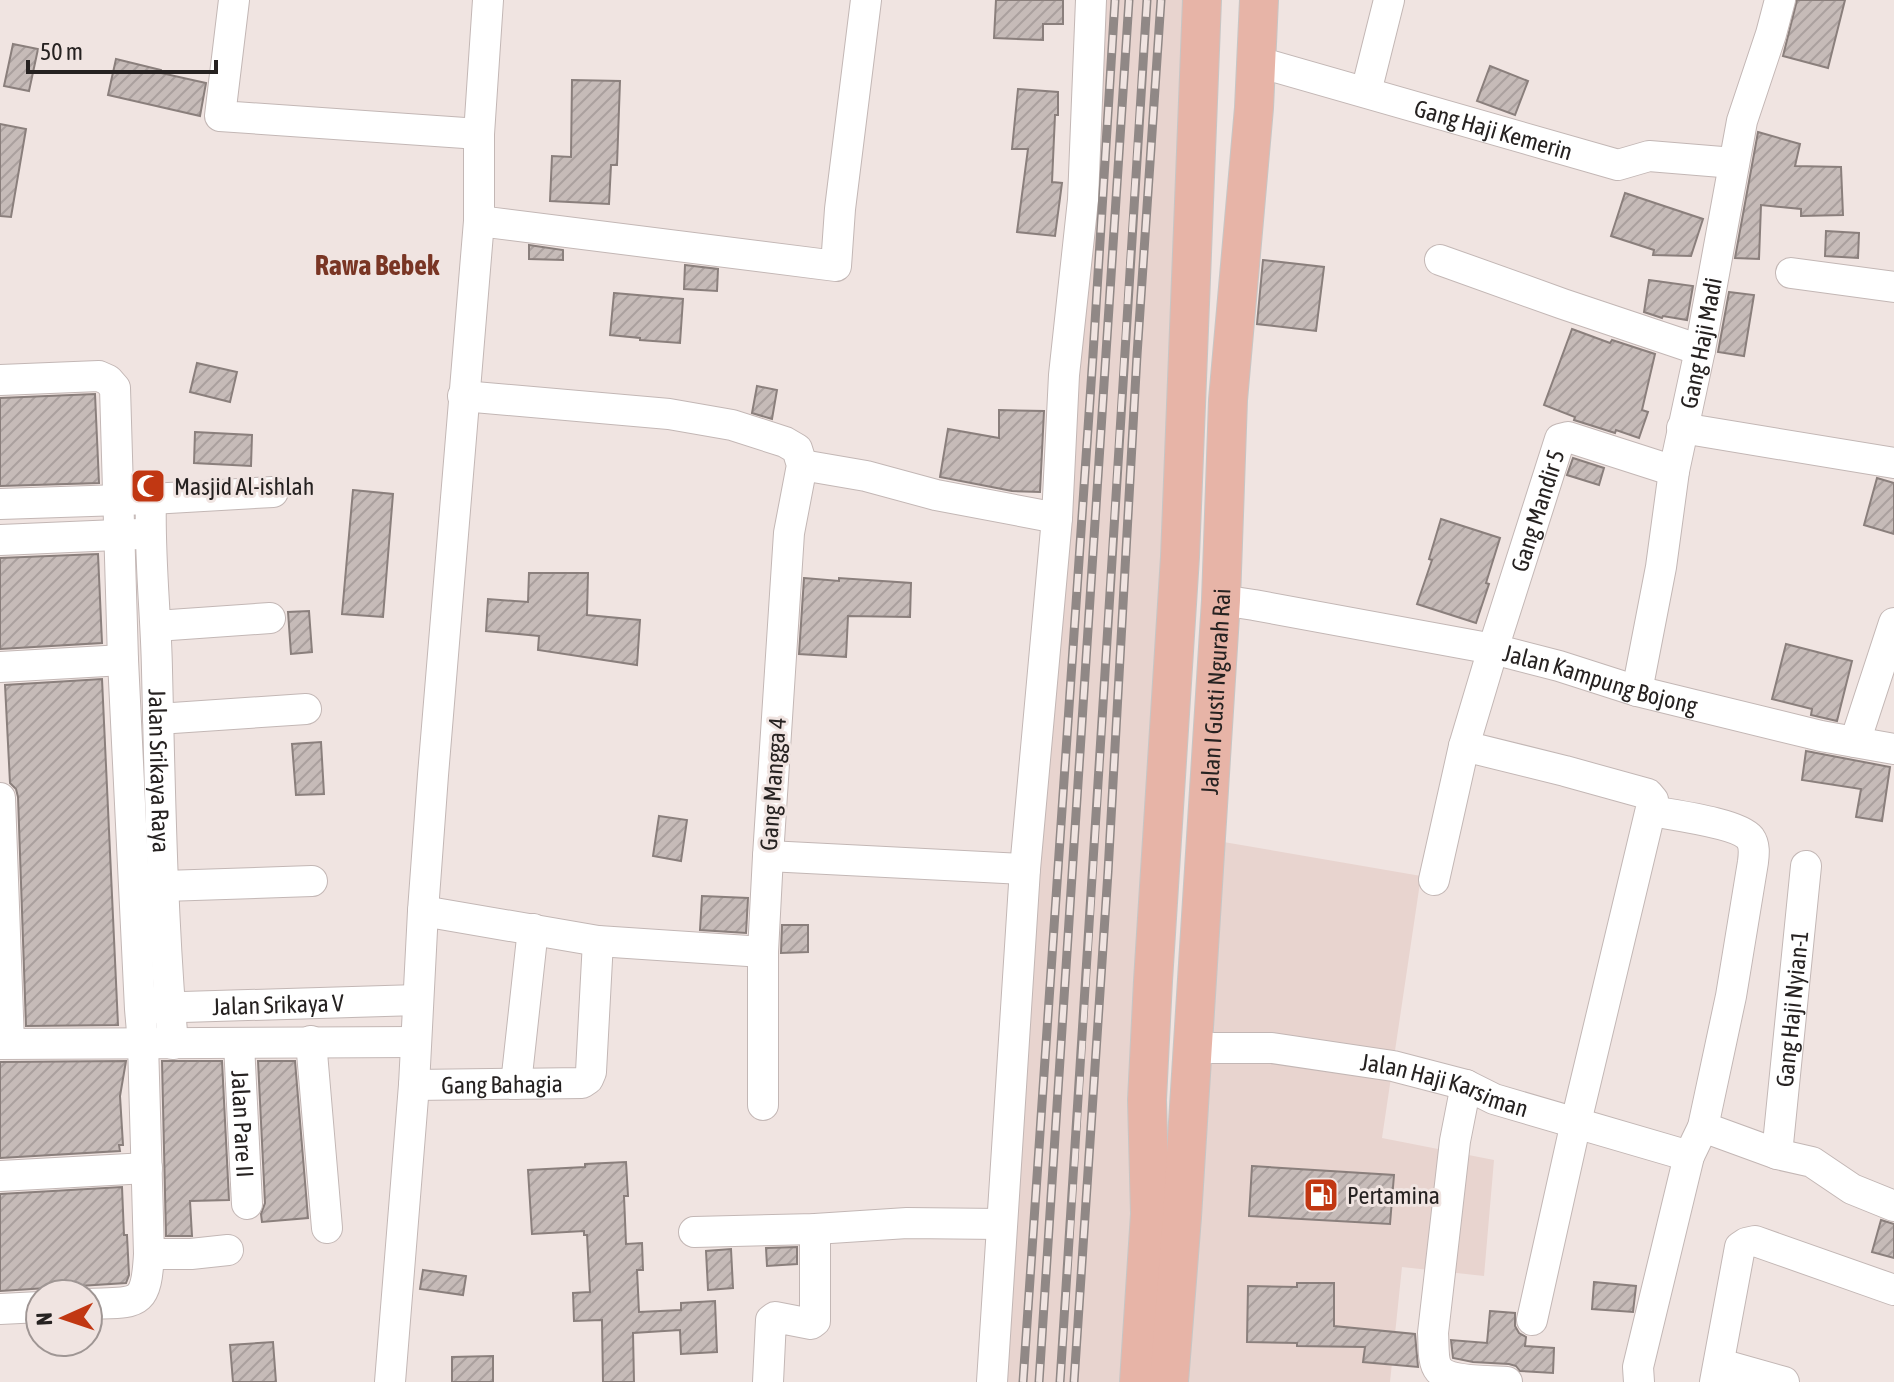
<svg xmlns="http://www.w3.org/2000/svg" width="1894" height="1382" font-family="'Asap Condensed',sans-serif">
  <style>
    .built { fill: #e8d4cf }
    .building { fill: url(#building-hatch); stroke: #8a7f7c; stroke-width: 2 }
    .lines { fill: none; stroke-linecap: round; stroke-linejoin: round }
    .minor-casing { stroke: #c3b7b5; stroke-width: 32 }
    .major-casing { stroke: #c7c6c5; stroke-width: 40 }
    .minor { stroke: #fff; stroke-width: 30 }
    .major { stroke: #e7b4a7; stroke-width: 38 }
    .rail-casing { stroke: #908886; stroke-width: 9 }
    .rail { stroke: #f0e4e1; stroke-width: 6; stroke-dasharray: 18; stroke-linecap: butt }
    .labels { text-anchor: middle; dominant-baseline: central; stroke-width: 6; stroke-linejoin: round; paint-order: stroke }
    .street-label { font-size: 24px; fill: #262221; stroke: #f0e4e1 }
    .poi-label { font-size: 24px; fill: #262221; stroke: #f0e4e1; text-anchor: start }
    .quarter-label { font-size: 28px; font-weight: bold; fill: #793524; stroke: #f0e4e1 }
  </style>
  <defs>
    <pattern id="building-hatch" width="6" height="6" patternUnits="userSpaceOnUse" patternTransform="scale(2)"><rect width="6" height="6" fill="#c6bbb8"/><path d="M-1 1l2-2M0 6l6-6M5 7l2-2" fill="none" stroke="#aaa09e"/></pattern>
  </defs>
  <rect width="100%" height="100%" fill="#f0e4e1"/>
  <g class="built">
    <path d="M1088,0H1202L1139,1382H1003L1026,1087L1079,284Z"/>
    <path d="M1206,839L1421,876L1382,1138L1494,1160L1484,1276L1402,1267L1390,1382H1169Z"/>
  </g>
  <g class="building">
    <path d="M996,0H1063V24H1043V40L994,38Z"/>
    <path d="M1797,0H1845L1828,68L1783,56Z"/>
    <path d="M13,44L38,49L29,91L4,86Z"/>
    <path d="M116,59L161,70V73L206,83L200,116L108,95Z"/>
    <path d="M1490,66L1528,81L1515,115L1477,101Z"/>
    <path d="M572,80L620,81L617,165H611L609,204L550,201L552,156L571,157Z"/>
    <path d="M1018,89L1058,92V115H1055L1052,182L1062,183L1055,236L1017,232L1028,149H1012Z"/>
    <path d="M0,124L26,129L11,217L0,216Z"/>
    <path d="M1758,132L1800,144L1795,166L1841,167L1843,215L1801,216V209L1761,205L1759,259L1735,258Z"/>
    <path d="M1625,193L1703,219L1691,256L1653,255L1654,250L1611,236Z"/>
    <path d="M1826,231L1859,233L1858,258L1825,256Z"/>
    <path d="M529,245L563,250V260L529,259Z"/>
    <path d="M1263,260L1324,267L1316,331L1257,324Z"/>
    <path d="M685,265L718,269L717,291L684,289Z"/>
    <path d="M1649,280L1693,286L1687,320L1663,316L1662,318L1644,312Z"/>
    <path d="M1729,292L1754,295L1744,356L1718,352Z"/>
    <path d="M614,293L683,299L680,343L640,340V338L610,335Z"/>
    <path d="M1572,329L1610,343L1612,340L1655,354L1642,410L1648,412L1639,438L1616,430L1615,433L1574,420L1575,417L1544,405Z"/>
    <path d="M197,363L237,372L230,402L190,392Z"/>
    <path d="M757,386L777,390L772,419L752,413Z"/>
    <path d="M95,394L99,483L0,486V398Z"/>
    <path d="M999,410L1044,411L1040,492L1012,491L940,477L948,429L999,438Z"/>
    <path d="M195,432L252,435L251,466L194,463Z"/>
    <path d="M1573,458L1604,468L1599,485L1567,475Z"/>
    <path d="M1877,478L1894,483V534L1864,525Z"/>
    <path d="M353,490L393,494L383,617L342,614Z"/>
    <path d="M1441,519L1500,538L1486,583L1489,584L1476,623L1417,604L1432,560L1429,559Z"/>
    <path d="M98,554L102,643L0,649V558Z"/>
    <path d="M529,573H588L587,615L640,620L637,665L538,650L539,636L486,631L488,599L528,602Z"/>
    <path d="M804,578L839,581V578L911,583L910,617L848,616L846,657L799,654Z"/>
    <path d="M309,611L312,652L291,654L288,612Z"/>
    <path d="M1786,644L1852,661L1837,721L1811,715L1812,709L1772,699Z"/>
    <path d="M102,679L118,1025L26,1026L18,797L16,789L10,783L5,685Z"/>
    <path d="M321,742L324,794L296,795L292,744Z"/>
    <path d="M1806,751L1890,767L1882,821L1856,817L1861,789L1802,780Z"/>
    <path d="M659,816L687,820L681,861L653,856Z"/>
    <path d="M702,896L748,898L746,933L700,930Z"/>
    <path d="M782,925H808V952L781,953Z"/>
    <path d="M126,1061L120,1096L123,1145H119L120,1151L0,1158V1062Z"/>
    <path d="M162,1061H222L229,1200L190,1201L192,1236H166Z"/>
    <path d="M258,1061H295L308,1218L262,1222L261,1214L265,1203Z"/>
    <path d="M626,1162L628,1196H624L626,1244L642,1243L643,1270H637L639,1312L681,1310V1303L715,1301L717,1352L681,1354L680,1330L633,1333L634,1382H603L602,1320L574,1321L573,1293L590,1292L587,1235H584V1231L532,1234L528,1170L585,1167V1164Z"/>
    <path d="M1252,1166L1394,1175L1390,1224L1249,1216Z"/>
    <path d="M122,1187L124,1235H127L129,1275L126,1283L0,1291V1194Z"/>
    <path d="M1881,1220L1894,1224V1258L1872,1252Z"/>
    <path d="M797,1247V1264L767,1266L766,1248Z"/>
    <path d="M731,1249L733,1288L708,1290L706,1251Z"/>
    <path d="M423,1270L466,1276L463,1295L420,1289Z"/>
    <path d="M1594,1282L1636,1286L1633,1312L1592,1309Z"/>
    <path d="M1297,1283H1334V1326L1415,1334L1418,1367L1363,1362L1365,1347L1297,1346V1343L1247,1342L1248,1286L1297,1287Z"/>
    <path d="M1490,1311L1515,1313V1326L1519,1333L1526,1337L1525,1346L1554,1348L1553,1373L1520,1371L1516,1366L1509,1364L1473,1362L1453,1358L1451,1340L1487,1343Z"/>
    <path d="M273,1342L276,1382H233L230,1345Z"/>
    <path d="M493,1356V1382H452V1357Z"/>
  </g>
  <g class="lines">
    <defs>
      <g id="minor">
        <path d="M234,0L220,116L479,134"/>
        <path id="s1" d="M1255,61L1618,165L1649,156L1734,163"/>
        <path d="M1366,92L1389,0"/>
        <path d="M479,221L836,266L840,209L866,0"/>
        <path d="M1440,260L1563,304L1700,350"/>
        <path d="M1791,273L1894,287"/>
        <path d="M0,380L99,376L108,380L115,388L123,660L140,1009L143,1043L149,1254C146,1308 138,1302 88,1304"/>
        <path d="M463,396L669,414L732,425L785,442L797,449L802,465L789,533L768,856L763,952V1105"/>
        <path d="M1682,428L1894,463"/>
        <path d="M802,465L866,476L936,495L1057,518"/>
        <path id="s2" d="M151,499C149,556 156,613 157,670C160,795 162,919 173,1044"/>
        <path d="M0,504L151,499L273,492"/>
        <path d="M0,540L140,534"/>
        <path id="s3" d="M1221,600L1254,605L1493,649L1559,666L1637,691L1821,736L1894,749"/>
        <path d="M156,626L270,618"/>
        <path d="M0,667L123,660"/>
        <path id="s4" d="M1637,691L1661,567L1674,471L1700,350L1742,121L1771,34L1780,0"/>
        <path d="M158,719L306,709"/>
        <path d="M1855,742L1894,623"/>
        <path d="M1464,746L1565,771L1648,794L1653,800L1576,1122L1532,1320"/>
        <path d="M0,798L9,1043"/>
        <path d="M768,856L1025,869"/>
        <path id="s5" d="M1434,880L1464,746L1493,649L1560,439L1568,437L1674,471"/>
        <path d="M164,886L312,881"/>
        <path d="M423,911L598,941L763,952"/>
        <path id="s6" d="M150,1008L418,1000"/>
        <path d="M311,1041L327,1228"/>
        <path d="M0,1044L415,1042"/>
        <path id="s7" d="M239,1044L247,1204"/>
        <path id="s8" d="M1193,1048H1272L1393,1066L1466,1085L1494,1099L1689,1156"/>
        <path d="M516,1084L533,929"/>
        <path id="s9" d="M414,1085L582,1083L588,1079L591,1072L598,941"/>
        <path d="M1466,1085L1455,1141L1433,1333C1434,1343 1432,1362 1439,1370C1450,1382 1490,1381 1507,1382"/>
        <path d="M1703,1127L1777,1154L1812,1162L1852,1189L1894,1206"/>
        <path id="s10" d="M1777,1154L1806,866"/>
        <path d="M0,1176L147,1168"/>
        <path d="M694,1232L815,1229L907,1223L1001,1224"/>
        <path d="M149,1254H191L228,1250"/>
        <path d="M0,1309L40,1307"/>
        <path d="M1720,1364L1784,1382"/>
        <path d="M390,1382L414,1085L423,911L433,775L479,221V134L488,0"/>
        <path d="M768,1382L771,1320L775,1317L811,1324L815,1321V1229"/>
        <path d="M992,1382L1025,869L1057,518L1064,375L1083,200L1091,0"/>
        <path d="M1639,1382L1638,1367L1689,1156L1703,1127L1731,996L1753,862C1754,854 1755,845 1750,838C1738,823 1672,815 1652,811"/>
        <path d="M1715,1382L1740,1247L1746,1243L1755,1241L1894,1290"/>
      </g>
      <g id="major">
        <path d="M1139,1382L1150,1214L1147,1100L1153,981L1180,557L1202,0"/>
        <path id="s11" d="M1169,1382L1182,1217L1221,600L1228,400L1254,108L1259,0"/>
      </g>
    </defs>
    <use href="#minor" class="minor-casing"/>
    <use href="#major" class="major-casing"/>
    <use href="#minor" class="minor"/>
    <use href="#major" class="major"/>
    <defs>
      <g id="rail">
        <path d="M1023,1382L1093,355L1115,0"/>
        <path d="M1039,1382L1129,0"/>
        <path d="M1060,1382C1092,921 1116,461 1147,0"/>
        <path d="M1074,1382L1108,872L1137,355L1161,0"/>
      </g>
    </defs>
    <use href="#rail" class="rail-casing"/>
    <use href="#rail" class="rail"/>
  </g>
  <defs>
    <symbol id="mosque-square" viewBox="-11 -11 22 22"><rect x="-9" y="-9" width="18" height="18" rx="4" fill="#c13712" stroke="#f0e4e1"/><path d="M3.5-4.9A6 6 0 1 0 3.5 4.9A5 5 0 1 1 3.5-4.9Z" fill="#fff"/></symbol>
    <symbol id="fuel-square" viewBox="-11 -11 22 22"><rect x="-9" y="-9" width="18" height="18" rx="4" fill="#c13712" stroke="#f0e4e1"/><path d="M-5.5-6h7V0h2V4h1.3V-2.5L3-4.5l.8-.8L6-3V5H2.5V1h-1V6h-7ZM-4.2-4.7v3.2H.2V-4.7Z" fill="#fff"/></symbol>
  </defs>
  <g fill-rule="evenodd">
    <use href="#mosque-square" x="128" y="466" width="40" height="40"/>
    <use href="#fuel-square" x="1301" y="1175" width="40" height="40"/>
  </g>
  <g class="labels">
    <g class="street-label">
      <text stroke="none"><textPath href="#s1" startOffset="248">Gang Haji Kemerin</textPath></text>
      <text stroke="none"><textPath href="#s4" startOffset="354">Gang Haji Madi</textPath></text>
      <text stroke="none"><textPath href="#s5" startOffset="384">Gang Mandir 5</textPath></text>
      <text stroke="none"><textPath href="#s3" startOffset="388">Jalan Kampung Bojong</textPath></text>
      <text stroke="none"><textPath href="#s11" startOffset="692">Jalan I Gusti Ngurah Rai</textPath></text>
      <text stroke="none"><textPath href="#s2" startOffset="272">Jalan Srikaya Raya</textPath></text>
      <text transform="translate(773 784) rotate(-86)">Gang Mangga 4</text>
      <text stroke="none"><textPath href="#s6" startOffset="128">Jalan Srikaya V</textPath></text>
      <text stroke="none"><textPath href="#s10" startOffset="146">Gang Haji Nyian-1</textPath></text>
      <text stroke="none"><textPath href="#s9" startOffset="88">Gang Bahagia</textPath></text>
      <text stroke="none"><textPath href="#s8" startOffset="256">Jalan Haji Karsiman</textPath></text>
      <text stroke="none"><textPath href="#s7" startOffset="80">Jalan Pare II</textPath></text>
    </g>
    <g class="poi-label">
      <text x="174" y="486">Masjid Al-ishlah</text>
      <text x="1347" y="1195">Pertamina</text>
    </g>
    <g class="quarter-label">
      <text x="377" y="265">Rawa Bebek</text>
    </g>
  </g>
  <g transform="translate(64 1318) rotate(267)"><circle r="38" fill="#f0e4e1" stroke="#9f9694" stroke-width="2"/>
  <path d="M0-6L14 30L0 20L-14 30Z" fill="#c13712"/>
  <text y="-12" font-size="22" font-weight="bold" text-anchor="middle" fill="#262221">N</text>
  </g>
  <path d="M28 60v12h188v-12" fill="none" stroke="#262221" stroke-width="4"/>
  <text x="40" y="60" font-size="24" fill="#262221" stroke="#f0e4e1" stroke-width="6" paint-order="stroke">50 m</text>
</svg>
